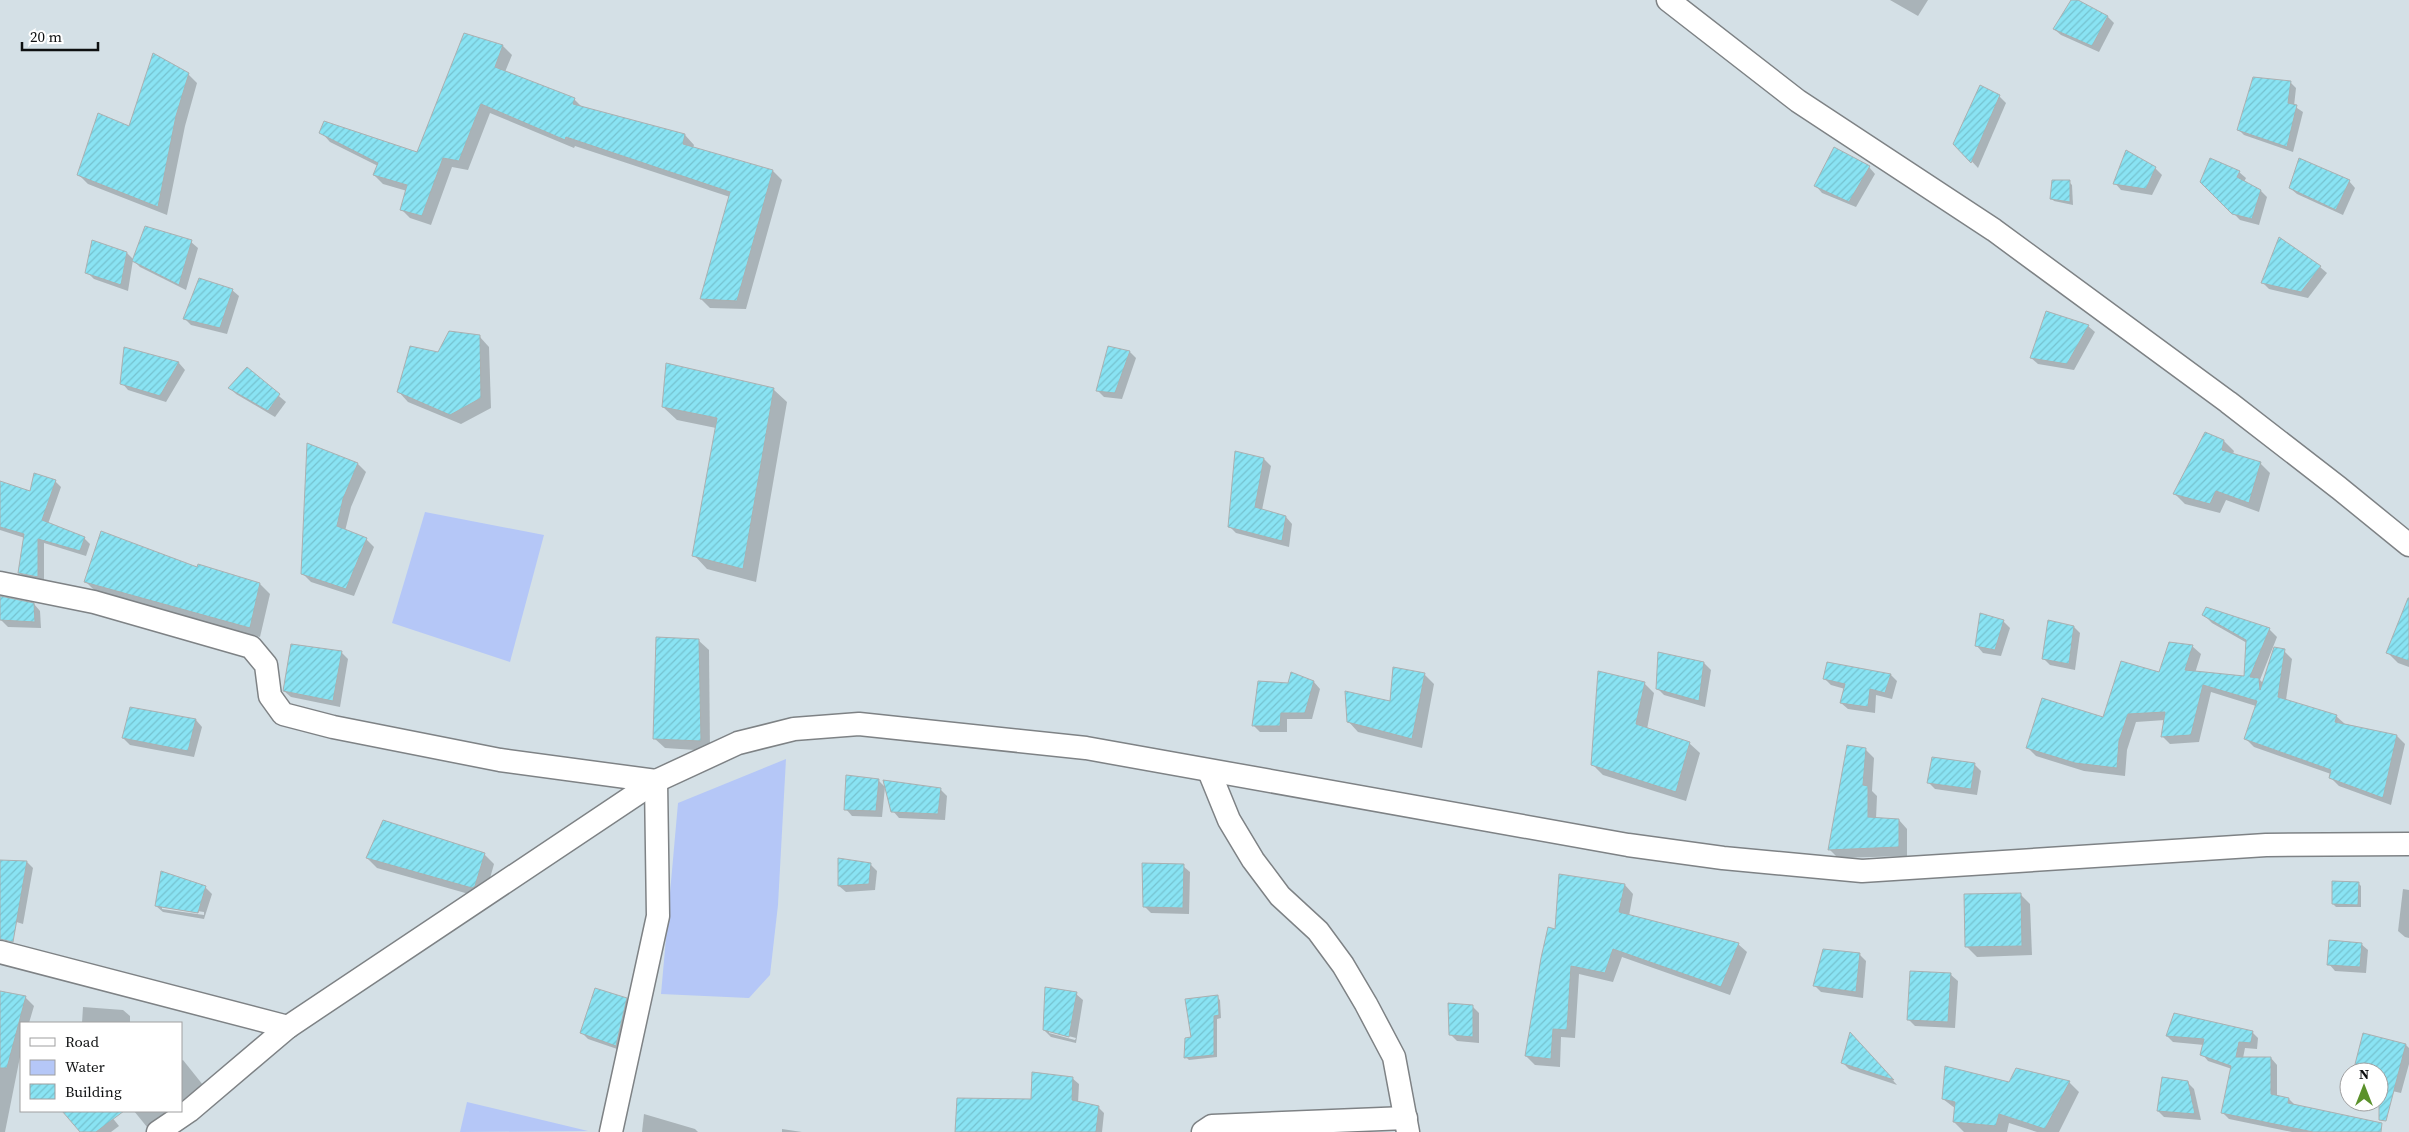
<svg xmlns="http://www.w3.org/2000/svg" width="2409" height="1132" font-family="'Source Serif 4',serif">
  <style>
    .built { fill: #d4e0e6; fill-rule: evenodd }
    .water { fill: #b5c7f7 }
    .shadow { fill: #0003; fill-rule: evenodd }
    .building { fill: url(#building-hatch); stroke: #abb0b1 }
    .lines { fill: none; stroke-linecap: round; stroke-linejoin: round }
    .street-casing { stroke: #7e8285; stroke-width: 25 }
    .street { stroke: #fff; stroke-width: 22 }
  </style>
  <defs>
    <pattern id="building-hatch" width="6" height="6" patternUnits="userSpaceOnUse" patternTransform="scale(1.25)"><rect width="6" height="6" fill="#89e3f3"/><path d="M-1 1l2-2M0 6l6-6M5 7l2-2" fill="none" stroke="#75c2cf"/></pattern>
  </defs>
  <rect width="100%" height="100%" fill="#e5eaec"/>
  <path class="built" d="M0,0H2409V1132H0ZM21,1023H181V1111H21ZM2349,1072H2379V1102H2349Z"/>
  <g class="water">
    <path d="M425,512L544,535L510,662L392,623Z"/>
    <path d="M786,759L778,905L770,975L749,998L661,994L678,803Z"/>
    <path d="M467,1102L588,1131L460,1132Z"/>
  </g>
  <g class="shadow">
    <path d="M1890,0H1928L1918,16Z"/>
    <path d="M2072,0L2108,17L2114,23L2099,52L2061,35L2054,29Z"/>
    <path d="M464,35L503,46L512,55L505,72L574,99L583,108L685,135L694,145L693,148L773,171L782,180L746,309L710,308L701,299L730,197L575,146L574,148L490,113L468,170L452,167L431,225L410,218L401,209L407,191L383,184L374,175L378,166L330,142L321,132L417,153Z"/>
    <path d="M188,74L197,83L185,126L167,215L88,184L79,175Z"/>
    <path d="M2290,82L2296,88L2294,106L2303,112L2293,152L2244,135L2238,129Z"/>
    <path d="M1999,96L2006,103L1978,168L1955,143Z"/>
    <path d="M1869,167L1875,174L1856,207L1822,193L1816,186Z"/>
    <path d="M2155,168L2162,175L2152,195L2121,190L2115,183Z"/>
    <path d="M2239,172L2246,178L2244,182L2261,191L2267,197L2259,225L2240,220L2202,181Z"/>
    <path d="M2349,181L2355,188L2343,215L2297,194L2290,188Z"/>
    <path d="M2069,182L2072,185L2073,205L2054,201L2051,198Z"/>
    <path d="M191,242L198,248L186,290L140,267L133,260L128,291L94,279L87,272L127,253L134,260Z"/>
    <path d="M2320,267L2327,273L2308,298L2269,289L2263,283Z"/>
    <path d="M232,290L239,296L227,334L191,325L185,319Z"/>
    <path d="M2088,326L2095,332L2074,370L2038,364L2031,358Z"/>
    <path d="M479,336L489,347L491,408L461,424L408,402L398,391L439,353Z"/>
    <path d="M125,348L179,363L185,370L166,402L128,390L122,383Z"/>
    <path d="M1109,348L1130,352L1136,358L1122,399L1104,397L1098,391Z"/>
    <path d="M247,369L286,402L275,417L236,394L230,388Z"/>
    <path d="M773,389L787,402L756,582L707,569L694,555L716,428L677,420L663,407Z"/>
    <path d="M2224,441L2234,451L2233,454L2260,463L2270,473L2259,512L2226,500L2220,513L2185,504L2175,494Z"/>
    <path d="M308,444L358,464L366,472L351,507L345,531L366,539L374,547L354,596L311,582L303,574Z"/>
    <path d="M1236,452L1264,459L1271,466L1262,510L1286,517L1292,524L1289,547L1236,533L1229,526Z"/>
    <path d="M55,481L61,487L48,524L84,538L90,544L86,556L44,543V582L25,579L20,573L25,538L0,530V482L31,493Z"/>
    <path d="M198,569L260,584L270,594L260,637L95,591L85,581Z"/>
    <path d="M0,598L34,604L40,611L41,628L8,627L1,620Z"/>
    <path d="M2409,609V667L2398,663L2388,653Z"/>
    <path d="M2204,615L2269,629L2277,637L2260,680L2264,684L2284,651L2292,659L2286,700L2336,716L2345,724L2397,736L2405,744L2391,805L2339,786L2330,777L2331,774L2254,747L2246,739L2256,706L2211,692L2199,742L2170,744L2162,736L2165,720L2136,722L2127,750L2125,776L2084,771L2036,756L2028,748L2104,718L2192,646L2201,654L2195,673L2245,678L2247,643L2212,623Z"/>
    <path d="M2003,621L2010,628L2001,656L1983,653L1977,646Z"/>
    <path d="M2074,627L2080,633L2075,670L2050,665L2043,658Z"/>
    <path d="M698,640L709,650L710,751L665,748L654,738Z"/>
    <path d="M341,652L348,659L340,707L291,697L284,691Z"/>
    <path d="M1659,653L1704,663L1711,670L1705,707L1664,695L1657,688Z"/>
    <path d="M1424,674L1434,684L1422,748L1358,732L1348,721L1391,703Z"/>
    <path d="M1891,675L1897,681L1892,699L1876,695L1875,713L1848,709L1841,703L1845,689L1831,685L1825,679Z"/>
    <path d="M1314,682L1320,689L1312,719H1287V732H1260L1254,726L1289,685Z"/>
    <path d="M1644,683L1654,693L1647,729L1689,743L1700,753L1686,801L1603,775L1593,765Z"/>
    <path d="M196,720L202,727L194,757L130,745L123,738Z"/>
    <path d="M1865,749L1874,758L1872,791L1877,796L1876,819L1899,820L1907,829V856L1838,858L1830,850Z"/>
    <path d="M1975,765L1981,771L1977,795L1935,789L1929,783Z"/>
    <path d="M878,780L885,787L882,817L852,816L846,809Z"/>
    <path d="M940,789L947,796L945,820L899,818L893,811Z"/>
    <path d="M484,854L494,864L485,896L483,898L377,868L367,858Z"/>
    <path d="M0,861L27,862L33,868L23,924L0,917Z"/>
    <path d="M870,864L877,871L875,890L846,892L839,886Z"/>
    <path d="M1183,866L1190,872L1189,914L1151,913L1144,906Z"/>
    <path d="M2358,883L2361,886V907H2336L2333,904Z"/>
    <path d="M1625,885L1633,894L1629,916L1738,944L1747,952L1730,995L1622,957L1613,982L1579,974L1575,1038L1561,1037L1560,1067L1535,1065L1526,1056L1556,930Z"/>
    <path d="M205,887L212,894L204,919L163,912L156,906ZM162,906L204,912V915L162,909Z"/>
    <path d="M2403,889L2409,890V938L2405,937L2398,931Z"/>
    <path d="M2020,894L2030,904L2032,955L1977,957L1967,947Z"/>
    <path d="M2361,944L2368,950L2366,973L2335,971L2329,964Z"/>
    <path d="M1859,954L1866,961L1863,998L1821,992L1815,986Z"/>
    <path d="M1911,972L1951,975L1958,981L1955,1028L1915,1026L1908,1019Z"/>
    <path d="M0,992L25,997L34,1006L29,1023H21V1052L5,1132H0Z"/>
    <path d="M1076,994L1083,1000L1076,1043L1051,1037L1044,1030ZM1049,1031L1076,1038L1075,1040L1049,1033Z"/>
    <path d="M1217,997L1220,1000L1221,1018L1217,1019V1057L1189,1060L1186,1057L1193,1038Z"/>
    <path d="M626,999L633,1006L623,1051L588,1039L581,1032Z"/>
    <path d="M1472,1006L1479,1013V1043L1457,1041L1451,1035Z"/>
    <path d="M83,1007L123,1010L130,1016V1023H82Z"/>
    <path d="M2252,1032L2258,1038L2257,1049L2245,1048L2243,1058H2271L2277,1065V1097L2289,1099L2295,1105L2356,1132H2292L2229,1119L2223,1113L2232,1069L2208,1061L2202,1054L2204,1045L2173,1042L2167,1036Z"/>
    <path d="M1857,1040L1897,1085L1849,1069L1842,1062Z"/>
    <path d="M2406,1045L2409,1048V1064L2401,1093L2379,1088V1072H2354Z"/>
    <path d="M183,1060L207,1090L181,1109V1061Z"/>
    <path d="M1072,1078L1079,1084L1078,1103L1098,1107L1104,1113L1102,1132H956L1032,1100Z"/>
    <path d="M2069,1082L2079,1092L2059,1132H2037L2009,1123L2007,1132H1964L1954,1122L1956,1109L1943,1099L2010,1084Z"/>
    <path d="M2187,1082L2194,1089L2201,1120L2164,1117L2158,1111Z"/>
    <path d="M79,1111H107L119,1126L111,1132H81L69,1117Z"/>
    <path d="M134,1111H177L147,1127Z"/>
    <path d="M644,1114L695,1129L698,1132H642Z"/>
    <path d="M782,1129L802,1132H782Z"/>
  </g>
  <g class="building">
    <path d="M2071,0H2078L2108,16L2092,46L2053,29Z"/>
    <path d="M464,33L503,45L495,67L575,98L573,104L685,134L683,144L773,170L737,301L700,299L730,192L566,137L565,140L481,104L459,161L443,158L422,216L400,210L407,185L373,175L378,163L319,133L324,121L417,152Z"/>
    <path d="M153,53L189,73L176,116L158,207L77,175L98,113L129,126Z"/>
    <path d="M2253,77L2291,81L2288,103L2297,105L2287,147L2237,130Z"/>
    <path d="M1980,85L2000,95L1971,163L1953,144Z"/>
    <path d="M1834,147L1870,166L1849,202L1814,186Z"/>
    <path d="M2126,150L2156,167L2146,189L2113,184Z"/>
    <path d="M2210,158L2240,171L2237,177L2261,190L2252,219L2232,214L2200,182Z"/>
    <path d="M2299,158L2350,180L2336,210L2289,188Z"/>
    <path d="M2052,180H2070V202L2050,199Z"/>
    <path d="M145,226L192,240L179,285L132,261Z"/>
    <path d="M2279,237L2321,266L2301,292L2261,283Z"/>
    <path d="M92,240L127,252L121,285L85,273Z"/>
    <path d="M199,278L233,289L220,328L183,319Z"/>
    <path d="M2046,311L2089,325L2067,364L2030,358Z"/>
    <path d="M449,331L480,335L481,398L450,415L397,392L410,346L438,352Z"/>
    <path d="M1108,346L1130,351L1115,393L1096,391Z"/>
    <path d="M124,347L179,362L160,396L120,384Z"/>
    <path d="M666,363L774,388L743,569L692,556L717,418L662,407Z"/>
    <path d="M247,367L280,394L268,411L228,388Z"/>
    <path d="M2205,432L2224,440L2222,450L2261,462L2249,503L2216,491L2210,504L2173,494Z"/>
    <path d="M307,443L358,463L343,499L337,526L367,538L346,589L301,574Z"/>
    <path d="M1235,451L1264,458L1255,507L1286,516L1282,541L1228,527Z"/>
    <path d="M34,473L56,480L42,520L85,537L80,551L38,539V577L18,573L24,534L0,527V481L30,491Z"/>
    <path d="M101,531L197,567L198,564L260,583L250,628L84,582Z"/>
    <path d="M0,596L34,603L35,622L0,620Z"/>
    <path d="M2408,598H2409V661L2386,653Z"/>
    <path d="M2206,607L2270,628L2250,677L2259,678L2260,690L2274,647L2285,649L2278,697L2337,715L2335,722L2397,735L2383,798L2329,778L2331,770L2244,739L2257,701L2203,685L2191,735L2161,737L2165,712L2128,714L2119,741L2117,768L2075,763L2026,748L2042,698L2103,717L2121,661L2159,672L2169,642L2193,645L2185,670L2244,676L2246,640L2202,615Z"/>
    <path d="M1980,613L2004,620L1995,650L1975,646Z"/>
    <path d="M2048,620L2074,626L2069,664L2042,659Z"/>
    <path d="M656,637L699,639L701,741L653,739Z"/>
    <path d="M291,644L342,651L333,701L283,691Z"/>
    <path d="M1658,652L1704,662L1699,701L1656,689Z"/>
    <path d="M1827,662L1891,674L1885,693L1870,689L1868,707L1840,703L1845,684L1823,679Z"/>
    <path d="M1393,667L1425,673L1412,739L1347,722L1345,691L1390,701Z"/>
    <path d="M1598,671L1645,682L1636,724L1690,742L1676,792L1591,765Z"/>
    <path d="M1291,672L1314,681L1305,713H1281L1280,726H1252L1258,681L1288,683Z"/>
    <path d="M130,707L196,719L188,751L122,738Z"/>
    <path d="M1847,745L1866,748L1863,785L1868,786V817L1899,819V847L1828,850Z"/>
    <path d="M1932,757L1975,763L1971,789L1927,783Z"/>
    <path d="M846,775L879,779L876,811L844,810Z"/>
    <path d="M883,780L941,788L938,814L891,812Z"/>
    <path d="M383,820L485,853L475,886L472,888L366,858Z"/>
    <path d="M838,858L871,863L869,884L838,886Z"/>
    <path d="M0,860L27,861L13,942L0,939Z"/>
    <path d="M1142,863L1184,864L1183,908L1143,907Z"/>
    <path d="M161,871L206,886L198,913L155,906Z"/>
    <path d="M1559,874L1625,884L1619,912L1739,943L1721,987L1613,949L1605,973L1571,966L1567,1030L1553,1029L1551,1059L1525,1056L1541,958L1548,927L1555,929Z"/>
    <path d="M2332,881L2359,882L2358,905L2332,904Z"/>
    <path d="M2021,893L2022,946L1965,947L1964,894Z"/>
    <path d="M2329,940L2362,943L2360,967L2327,965Z"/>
    <path d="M1823,949L1860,953L1856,992L1813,986Z"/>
    <path d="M1910,971L1951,973L1948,1022L1907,1020Z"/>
    <path d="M1045,987L1077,992L1069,1037L1043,1030Z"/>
    <path d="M595,988L627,998L616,1046L580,1033Z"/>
    <path d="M0,991L26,996L7,1068H0Z"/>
    <path d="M1218,995L1219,1015L1214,1016V1055L1184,1058L1185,1038L1191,1037L1185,999Z"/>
    <path d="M1448,1003L1473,1005V1037L1449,1035Z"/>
    <path d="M2174,1013L2253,1031L2251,1043L2239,1042L2236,1057H2271V1094L2289,1098L2288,1103L2382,1123L2381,1132H2313L2221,1113L2231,1066L2200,1055L2204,1039L2166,1036Z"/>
    <path d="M1850,1032L1894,1080L1841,1063Z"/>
    <path d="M2363,1033L2406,1044L2386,1121L2379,1120V1072H2353Z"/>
    <path d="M1945,1066L2009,1082L2016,1068L2070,1081L2045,1129L1999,1114L1996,1126L1953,1122L1955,1102L1942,1099Z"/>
    <path d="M1032,1072L1073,1077L1072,1100L1099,1106L1096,1132H955L957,1098L1031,1099Z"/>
    <path d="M2162,1077L2188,1081L2195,1114L2157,1111Z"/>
    <path d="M62,1111H124L96,1132H80Z"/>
  </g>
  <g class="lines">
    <defs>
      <g id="street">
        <path d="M1668,0L1798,101L1994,230L2228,402L2339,488L2409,545"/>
        <path d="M0,583L94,602L251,647L266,665L270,696L283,714L333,727L500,760L656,781L658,916L611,1132"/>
        <path d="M1209,771L1229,820L1253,860L1280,896L1318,931L1343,965L1366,1004L1394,1057L1408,1132"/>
        <path d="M0,952L288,1027"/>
        <path d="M158,1132L189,1111L288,1027L656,781L738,743L794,729L859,724L1086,748L1628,845L1723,858L1862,871L2266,845L2409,844"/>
        <path d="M1203,1132L1212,1126L1406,1118"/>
      </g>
    </defs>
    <use href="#street" class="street-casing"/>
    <use href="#street" class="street"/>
  </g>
  <rect x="20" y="1022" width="162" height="90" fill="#ffffff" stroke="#9f9fa0"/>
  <rect x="30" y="1038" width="25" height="8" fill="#ffffff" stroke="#9f9fa0"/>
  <text x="65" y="1047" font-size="15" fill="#0e1011">Road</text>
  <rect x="30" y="1060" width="25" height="15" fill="#b5c7f7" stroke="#9f9fa0"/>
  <text x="65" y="1072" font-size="15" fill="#0e1011">Water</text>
  <rect x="30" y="1084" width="25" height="15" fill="url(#building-hatch)" stroke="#9f9fa0"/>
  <text x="65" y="1097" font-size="15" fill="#0e1011">Building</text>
  <g transform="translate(2364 1087)"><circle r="24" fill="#ffffff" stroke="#9f9fa0"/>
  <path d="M0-4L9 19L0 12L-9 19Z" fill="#5b912b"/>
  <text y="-8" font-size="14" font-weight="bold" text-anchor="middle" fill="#0e1011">N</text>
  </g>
  <path d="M22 42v8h76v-8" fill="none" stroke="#0e1011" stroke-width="2.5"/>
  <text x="30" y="42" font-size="15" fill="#0e1011" stroke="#ffffff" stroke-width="4" paint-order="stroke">20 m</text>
</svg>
